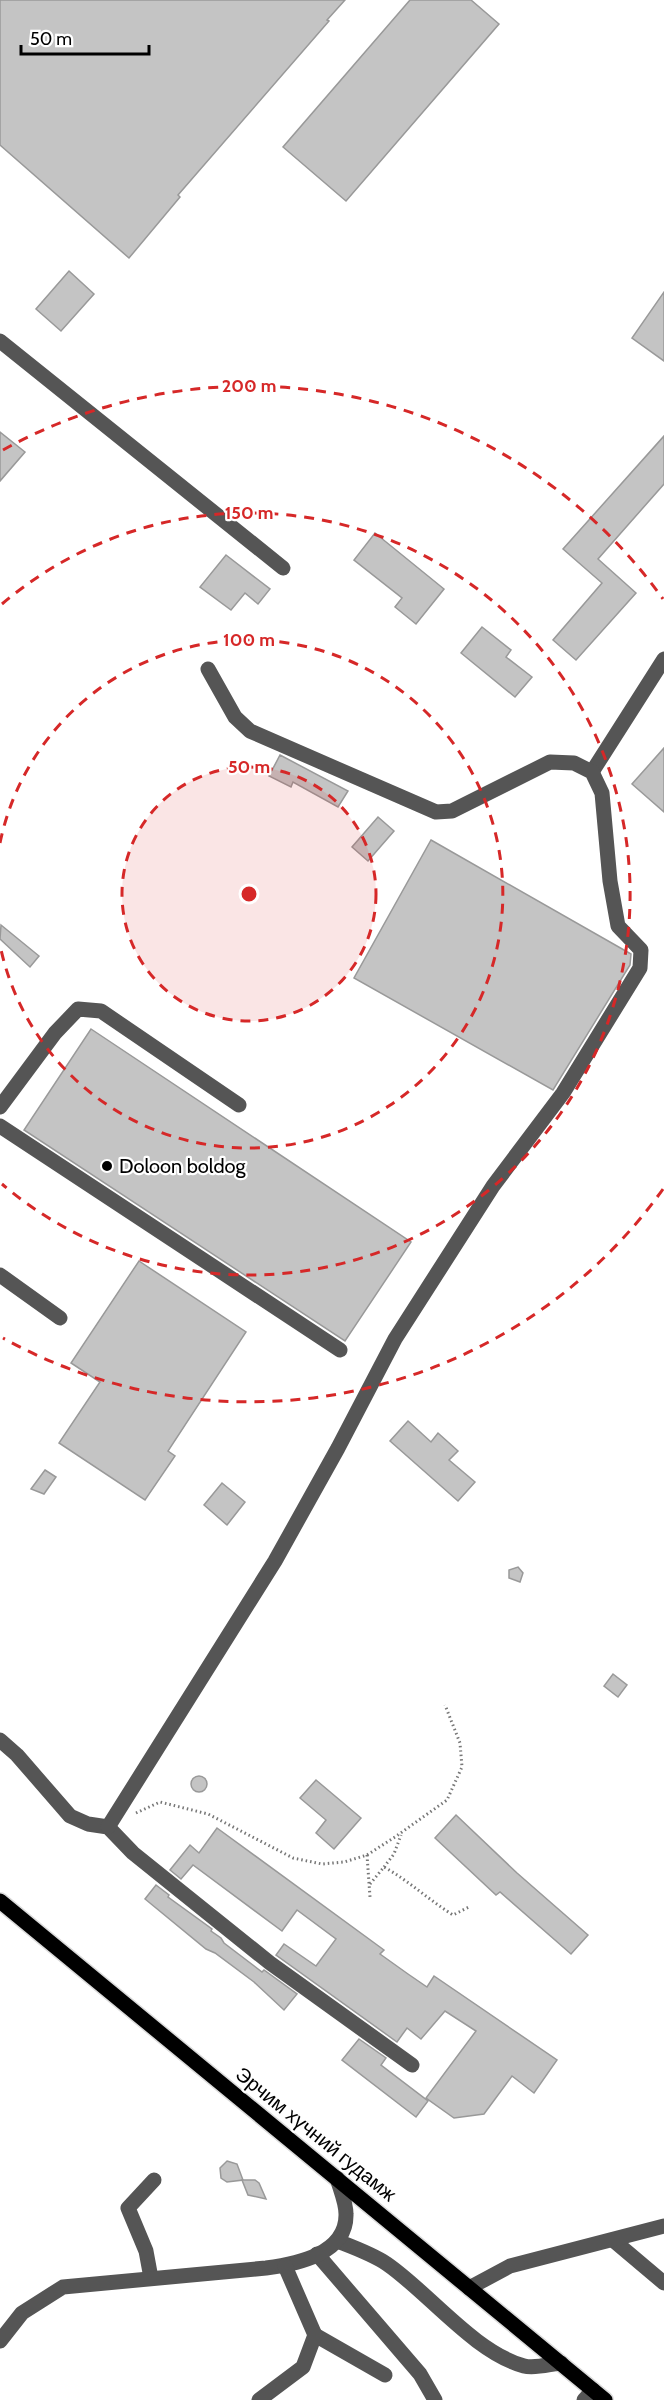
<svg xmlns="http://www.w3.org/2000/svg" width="664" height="2400" font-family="Cabin,sans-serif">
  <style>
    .building { fill: #c4c4c4; stroke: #999; stroke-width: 1.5 }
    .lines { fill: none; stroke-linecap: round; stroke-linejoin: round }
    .major-casing { stroke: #dbdbdb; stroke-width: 18 }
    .path { stroke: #777; stroke-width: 3; stroke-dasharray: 1.5 3; stroke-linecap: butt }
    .minor { stroke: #555; stroke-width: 15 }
    .major { stroke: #000; stroke-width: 15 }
    .ring { fill: none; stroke: #d62828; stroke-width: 3; stroke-dasharray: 10 8 }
    .poi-dot { fill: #000; stroke: #fff; stroke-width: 2 }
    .labels { text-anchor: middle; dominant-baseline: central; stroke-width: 4.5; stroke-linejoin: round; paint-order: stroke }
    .poi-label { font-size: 20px; fill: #000; stroke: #fff; text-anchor: start }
    .street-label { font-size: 20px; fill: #000; stroke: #fff }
    .centre { fill: #d62828; stroke: #fff; stroke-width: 3 }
    .ring-label { font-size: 18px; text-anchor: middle; font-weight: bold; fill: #d62828; stroke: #fff; stroke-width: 4.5; stroke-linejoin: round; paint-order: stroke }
  </style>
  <rect width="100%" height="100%" fill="#fff"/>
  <g class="building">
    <path d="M0,0H345L327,20L329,21L178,195L180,197L129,258L0,145Z"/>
    <path d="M410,0H471L499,24L346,201L283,147Z"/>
    <path d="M69,271L94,294L61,331L36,309Z"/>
    <path d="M664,292V361L632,338Z"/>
    <path d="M0,432L25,452L0,481Z"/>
    <path d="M664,436V484L598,559L636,593L576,660L553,640L602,583L563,549Z"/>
    <path d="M375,533L444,589L416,624L395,607L402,598L354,560Z"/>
    <path d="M226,555L270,589L258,604L245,593L231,610L200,587Z"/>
    <path d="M482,627L511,650L506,657L532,677L515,697L461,653Z"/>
    <path d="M664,748V812L632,784Z"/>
    <path d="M280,755L348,791L338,807L293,782L291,787L269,776Z"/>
    <path d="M378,817L394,831L368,861L352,847Z"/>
    <path d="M431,840L631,954L630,965L553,1090L354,978Z"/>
    <path d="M1,925L39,956L30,967L0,939Z"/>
    <path d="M91,1029L411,1242L345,1341L24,1130Z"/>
    <path d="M139,1261L246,1332L168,1451L175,1456L145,1500L59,1443L100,1382L71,1363Z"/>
    <path d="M408,1421L431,1442L438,1433L458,1451L449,1460L475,1482L458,1501L390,1441Z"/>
    <path d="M45,1470L56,1477L44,1494L31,1489Z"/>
    <path d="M222,1483L245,1502L227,1525L204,1505Z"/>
    <path d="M518,1567L523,1573L520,1582L509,1578V1570Z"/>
    <path d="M613,1674L627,1685L618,1697L604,1686Z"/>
    <circle cx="199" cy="1784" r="8"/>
    <path d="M316,1780L361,1818L334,1849L316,1833L326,1820L300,1798Z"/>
    <path d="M456,1815L517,1873L588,1935L571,1954L500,1892L496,1895L435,1838Z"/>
    <path d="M217,1828L384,1950L380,1954L408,1974L427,1987L434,1976L557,2060L534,2093L512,2076L484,2114L454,2118L426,2098L476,2031L445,2011L421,2039L407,2028L397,2042L276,1955L284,1944L316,1966L336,1939L297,1910L282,1931L193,1865L181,1879L170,1870L190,1845L199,1853Z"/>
    <path d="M156,1885L169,1895L168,1897L212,1929L211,1931L221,1938L224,1943L262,1972L264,1970L297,1994L284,2010L254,1982L215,1953L206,1949L145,1899Z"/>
    <path d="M359,2039L386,2058L381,2065L428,2101L416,2117L342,2060Z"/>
    <path d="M227,2161L237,2164L243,2180L227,2182L221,2178L220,2168Z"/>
    <path d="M242,2180H255L259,2183L266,2199L248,2195Z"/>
  </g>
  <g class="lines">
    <defs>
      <path id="major" d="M0,1901L605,2400"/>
    </defs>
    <use href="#major" class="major-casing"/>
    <g class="path">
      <path d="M136,1813L160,1802L208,1814L293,1858L322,1864L344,1862L367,1855L395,1837L447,1800L462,1767L460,1743L445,1705"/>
      <path d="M367,1855L370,1897"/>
      <path d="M384,1867L394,1854L401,1835"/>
      <path d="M370,1884L384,1867C409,1881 429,1900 453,1915L469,1907"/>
    </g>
    <g class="minor">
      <path d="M0,341L283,568"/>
      <path d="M592,772L664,659"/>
      <path d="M0,1107L55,1033L78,1009L101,1011L239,1105"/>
      <path d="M0,1126L340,1350"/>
      <path d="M0,1275L60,1318"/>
      <path d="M0,1740L17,1755L70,1816L88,1824L108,1827L133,1853L270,1963L412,2065"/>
      <path d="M108,1827L275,1561L338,1448L395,1339L493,1186L563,1093L640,968L641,950L618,926L610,881L602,793L592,772L574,763L550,762L452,811L436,812L250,731L235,717L208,669"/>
      <path d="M613,2240L664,2283"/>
      <path d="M337,2241C355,2248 372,2254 387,2264C429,2293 474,2352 524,2366C535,2369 550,2364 561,2363"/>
      <path d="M317,2254L420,2374L435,2400"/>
      <path d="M151,2278L146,2251L128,2208L154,2180"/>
      <path d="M469,2288L510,2266L664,2226"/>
      <path d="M315,2335L385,2375"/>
      <path d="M0,2341L22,2313L63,2287L266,2268C297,2264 347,2254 346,2214C346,2202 340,2189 337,2178"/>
      <path d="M259,2400L303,2367L315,2335L285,2266"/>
      <path d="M584,2400L593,2390"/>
    </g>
    <use href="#major" class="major"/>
  </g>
  <circle cx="249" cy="894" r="127" fill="#d62828" fill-opacity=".12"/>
  <g class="ring">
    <circle cx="249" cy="894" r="127"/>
    <path d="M0 843A254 254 0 1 1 0 945"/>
    <path d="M2 604A381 381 0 1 1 2 1184"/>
    <path d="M663 1189A508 508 0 0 1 3 1338M3 450A508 508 0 0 1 663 599"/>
  </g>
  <circle class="poi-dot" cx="107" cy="1166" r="6"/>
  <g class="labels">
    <g class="poi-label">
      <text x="119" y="1166">Doloon boldog</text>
    </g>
    <g class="street-label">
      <text transform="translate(316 2134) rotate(39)">Эрчим хүчний гудамж</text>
    </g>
  </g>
  <circle cx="249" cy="894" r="9" class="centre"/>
  <g class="ring-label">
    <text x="249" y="392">200 m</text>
    <text x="249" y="519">150 m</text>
    <text x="249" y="646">100 m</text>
    <text x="249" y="773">50 m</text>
  </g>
  <path d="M21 45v9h128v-9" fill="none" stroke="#000000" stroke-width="3"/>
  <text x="30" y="45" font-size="18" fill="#000000" stroke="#ffffff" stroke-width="4.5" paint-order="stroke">50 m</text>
</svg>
